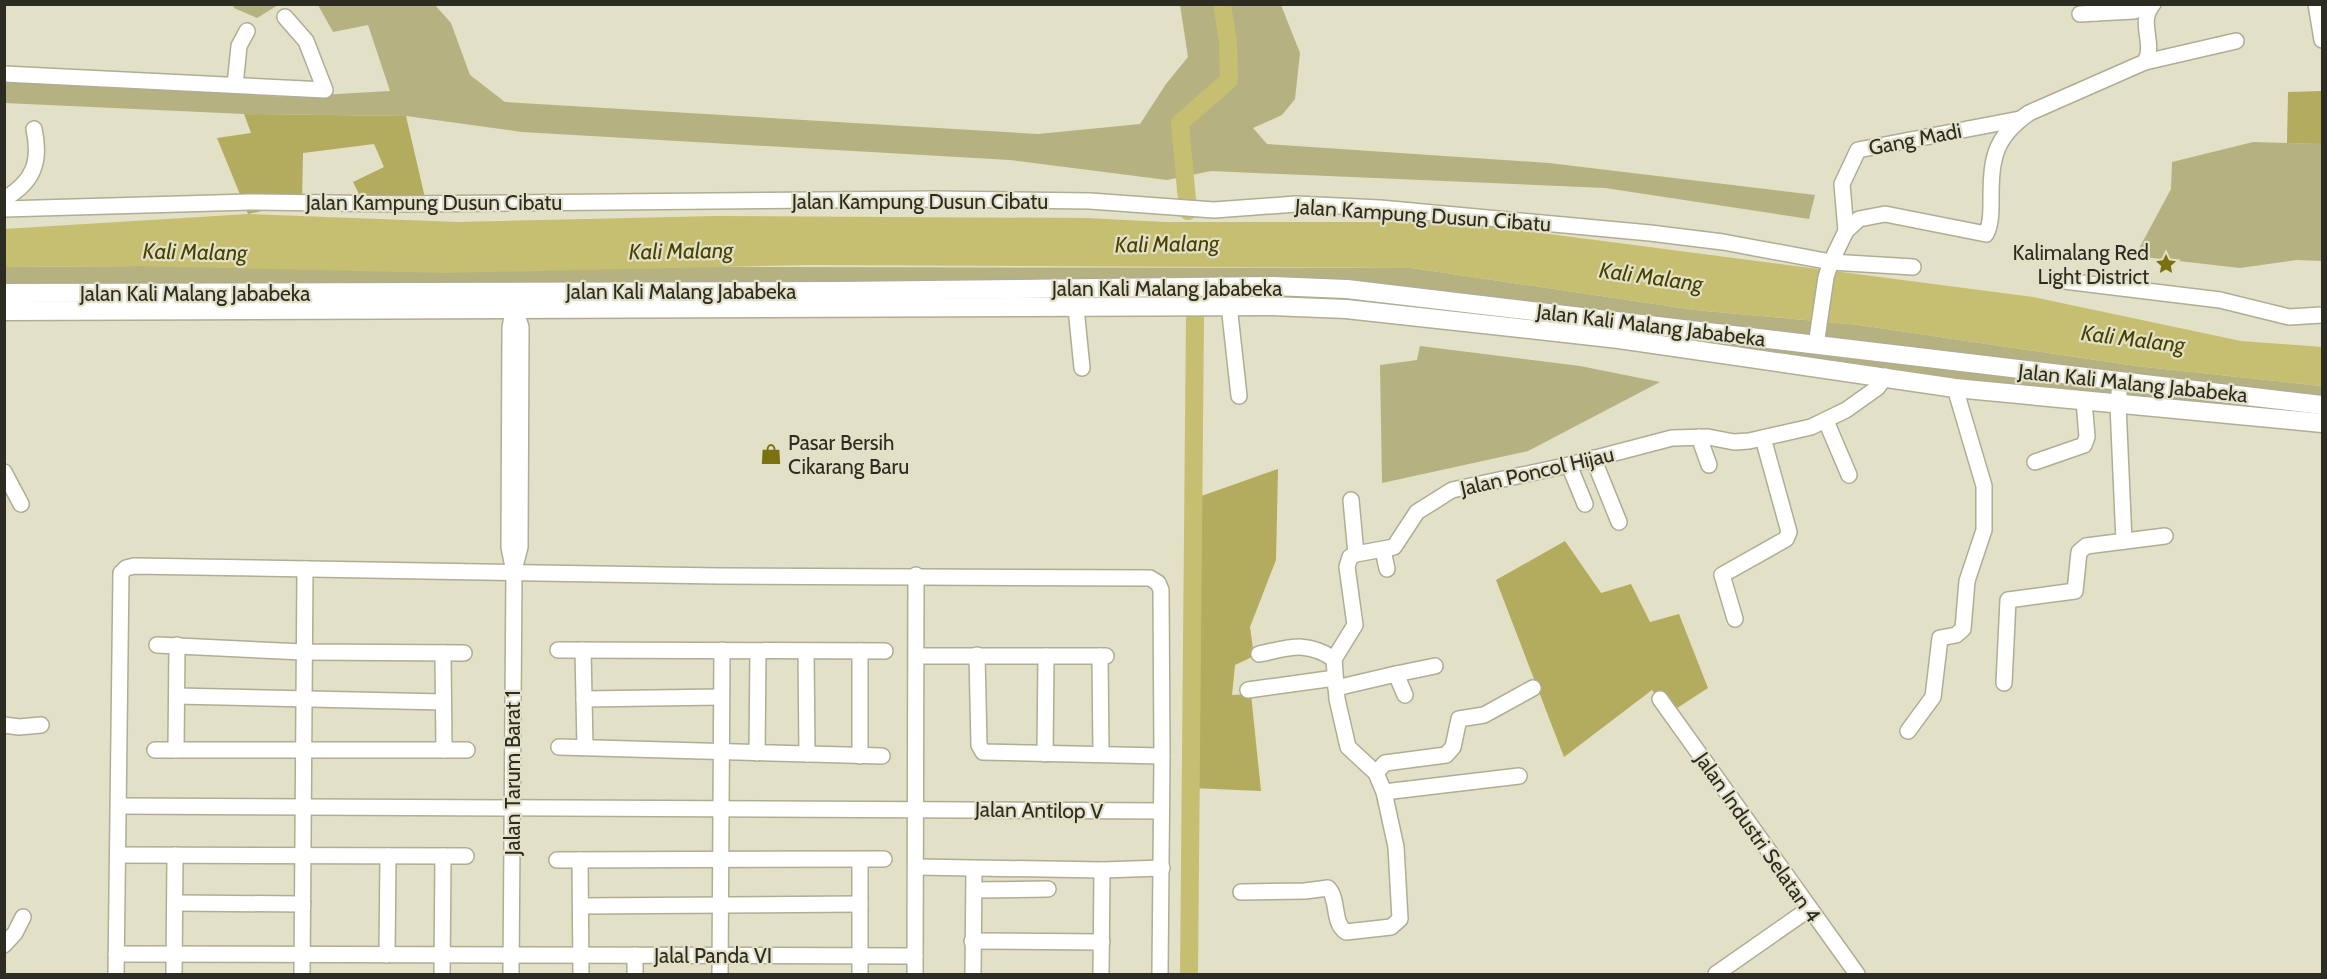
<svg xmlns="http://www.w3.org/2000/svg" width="2327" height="979" font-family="Cabin,sans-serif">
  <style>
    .green { fill: #b6b180 }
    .forest { fill: #b3ab5d }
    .water { fill: #c6be70 }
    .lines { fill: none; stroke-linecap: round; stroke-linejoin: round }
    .river { stroke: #c6be70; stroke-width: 18 }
    .minor-casing { stroke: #afad94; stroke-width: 18 }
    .major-casing { stroke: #afad94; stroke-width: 21 }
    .minor { stroke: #fff; stroke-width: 15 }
    .major { stroke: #fff; stroke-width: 18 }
    .labels { text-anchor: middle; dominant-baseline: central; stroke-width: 4.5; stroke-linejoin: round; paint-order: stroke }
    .street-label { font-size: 21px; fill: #2d2c22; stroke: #e2e0c6 }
    .poi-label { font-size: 21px; fill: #2d2c22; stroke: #e2e0c6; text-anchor: end }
    .water-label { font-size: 22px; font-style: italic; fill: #484100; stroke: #e2e0c6 }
  </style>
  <rect width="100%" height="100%" fill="#e2e0c6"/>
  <g class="green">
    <path d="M434,4L451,23L470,75L505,102L1038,134L1140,124L1166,84L1188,57L1180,5H1281L1300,53L1295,99L1282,115L1253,128L1267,144L1549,163L1815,195L1809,219L1605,188L1211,171L1167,180L1010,160L522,132L406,116L244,114L5,103V79L284,97L390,91L368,25L333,32L318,5Z"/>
    <path d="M233,5V4L278,5L257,18L234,8Z"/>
    <path d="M2253,142L2322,144V261L2296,260L2240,268L2135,256L2171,189L2172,162Z"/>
    <path d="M138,266L1412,268L1695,310L1859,325L2136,366L2322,386V423L1346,309L5,311L4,267Z"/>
    <path d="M1420,346L1580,366L1660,382L1528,451L1382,483L1380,365L1417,360Z"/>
  </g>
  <g class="forest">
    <path d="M2322,91V144L2287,143L2288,92Z"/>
    <path d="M244,114L406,116L426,202L364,204L353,182L384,167L374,144L303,153L302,202L248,214L217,138L251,133Z"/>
    <path d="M1278,469L1276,560L1250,627L1254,656L1235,665L1232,695L1251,694L1261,791L1192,788L1193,499Z"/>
    <path d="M1565,541L1601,593L1631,584L1650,622L1679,614L1708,688L1671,712L1652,690L1564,757L1496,580Z"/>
  </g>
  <path class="water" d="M248,214L458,222L717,216L1086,218L1165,222H1457L2033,297L2241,341L2322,347V386L2136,366L1859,325L1695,310L1412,268L809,265L446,273L138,266L5,267L4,229Z"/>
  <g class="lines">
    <g class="river">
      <path d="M1188,211L1180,123L1229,80L1228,43L1222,4"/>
      <path d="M1189,974L1195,318"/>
    </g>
    <defs>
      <g id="minor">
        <path d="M2097,4L2096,13L2134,11L2145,7"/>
        <path d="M2316,4L2322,40"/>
        <path d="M2080,14L2096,13"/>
        <path d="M2145,62L2236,41"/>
        <path d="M4,74L325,90L306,41L285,17"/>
        <path d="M235,85L239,46L247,31"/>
        <path d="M4,199C34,182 41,161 34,129"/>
        <path d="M4,209L250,202L402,204L932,199L1090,201L1214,210L1296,204L1380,208L1650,233L1723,242L1831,262L1913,267"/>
        <path d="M1846,231L1842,184L1858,150L2020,119"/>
        <path d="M2056,280L2220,300L2289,317L2322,315"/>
        <path d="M1227,287L1239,396"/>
        <path d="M1075,298L1082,368"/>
        <path d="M1816,345L1826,277L1831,262L1846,231L1859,219L1885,214L1986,234C1991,224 1991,213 1991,202C1991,160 1993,138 2029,113L2145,62C2156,44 2137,22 2153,4"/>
        <path d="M2120,382L2118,405L2124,541"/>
        <path d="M1826,421L1849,475"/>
        <path d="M1699,437L1709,465"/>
        <path d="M1593,458L1619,522"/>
        <path d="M2035,462L2084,445L2087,437L2084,401"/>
        <path d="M1569,465L1585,504"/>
        <path d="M4,472L21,504"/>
        <path d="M1351,500L1356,554"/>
        <path d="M1383,550L1387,569"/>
        <path d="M515,566L520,547L521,327L515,309"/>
        <path d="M1735,619L1722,575L1786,539L1789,532L1763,438"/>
        <path d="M157,645L303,652L464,653"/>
        <path d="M558,650L885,651"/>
        <path d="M583,650L585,747"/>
        <path d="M806,651L807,754"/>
        <path d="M860,651V756"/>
        <path d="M443,653L444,750"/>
        <path d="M1259,654C1289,648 1306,640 1334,659"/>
        <path d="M977,655L979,745L983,752L1162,756"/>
        <path d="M917,656H1106"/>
        <path d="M1100,656L1101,754"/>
        <path d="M1396,674L1435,666"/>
        <path d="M2004,683L2008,600L2075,591L2079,552L2086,546L2165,536"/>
        <path d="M1336,688L1396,674L1405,695"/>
        <path d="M1248,690L1335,678"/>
        <path d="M177,696L443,702"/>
        <path d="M584,699L721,697"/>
        <path d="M1660,699L1857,974"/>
        <path d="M4,725L19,727L41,725"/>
        <path d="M1908,731L1933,697L1940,638L1956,635L1963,629L1967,581L1984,530V486L1955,388"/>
        <path d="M559,747L882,756"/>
        <path d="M155,750H467"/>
        <path d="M176,750L177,645"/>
        <path d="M757,753L758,651"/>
        <path d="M1045,754L1046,656"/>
        <path d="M1376,773L1385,763L1446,755L1453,747L1459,719L1484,715L1533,688"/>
        <path d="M1384,792L1519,776"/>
        <path d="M119,806L1161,811"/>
        <path d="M118,855L466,856"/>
        <path d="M557,860L884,859"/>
        <path d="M580,860L581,974"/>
        <path d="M916,867L1102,870L1162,868"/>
        <path d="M974,890L1048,889"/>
        <path d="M1241,892L1305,891L1328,888C1339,899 1332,923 1346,932L1391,927L1400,919L1396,847L1384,792L1376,773L1348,747L1337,699L1334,659L1355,625L1347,567L1350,557L1356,554L1394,547L1417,512L1452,490L1569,465L1672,438L1708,437L1734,442L1749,441L1811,427L1846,410L1877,388L1886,376"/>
        <path d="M175,903L303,904"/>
        <path d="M581,906L860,904"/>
        <path d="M972,941L1102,942"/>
        <path d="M4,945L15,933L23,917"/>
        <path d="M116,954L915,956"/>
        <path d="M387,955L388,856"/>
        <path d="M635,955V974"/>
        <path d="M116,974L121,573L126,568L134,566L719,576L1150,578L1158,583L1161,590L1162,756L1160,974"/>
        <path d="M174,974L175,855"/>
        <path d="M302,974L305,569"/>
        <path d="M442,974L443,856"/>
        <path d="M511,974L514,572L509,547L510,328L515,298"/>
        <path d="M720,974L722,650"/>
        <path d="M860,974V860"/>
        <path d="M915,974L916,575"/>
        <path d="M973,974L974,869"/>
        <path d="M1101,974L1102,870"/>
        <path d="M1716,974L1809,909"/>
      </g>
      <g id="major">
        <path d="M4,293L837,291L1272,286L1347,289L2322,405"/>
        <path d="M4,311L1271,306L1346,309L1619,339L1955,388L2322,423"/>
      </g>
    </defs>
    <use href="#minor" class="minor-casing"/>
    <use href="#major" class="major-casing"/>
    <use href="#minor" class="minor"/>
    <use href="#major" class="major"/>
  </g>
  <defs>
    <symbol id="sight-bare" viewBox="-9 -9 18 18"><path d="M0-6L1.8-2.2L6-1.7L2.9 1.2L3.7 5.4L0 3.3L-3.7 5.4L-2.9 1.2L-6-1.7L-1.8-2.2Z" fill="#7a7111" stroke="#e2e0c6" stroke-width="2.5" paint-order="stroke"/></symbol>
    <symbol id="shop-bare" viewBox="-9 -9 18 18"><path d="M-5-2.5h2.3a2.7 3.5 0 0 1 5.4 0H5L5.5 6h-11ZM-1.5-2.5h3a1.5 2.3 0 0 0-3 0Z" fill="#7a7111" stroke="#e2e0c6" stroke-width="2.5" paint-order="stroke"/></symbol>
  </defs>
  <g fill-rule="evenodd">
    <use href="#sight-bare" x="2151" y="249" width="30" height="30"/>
    <use href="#shop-bare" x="756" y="439" width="30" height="30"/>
  </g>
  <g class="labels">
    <g class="street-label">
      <text transform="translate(1915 139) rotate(-11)">Gang Madi</text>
      <text x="920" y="201">Jalan Kampung Dusun Cibatu</text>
      <text x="434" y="202">Jalan Kampung Dusun Cibatu</text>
      <text transform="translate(1423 215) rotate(4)">Jalan Kampung Dusun Cibatu</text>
      <text x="1167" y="288">Jalan Kali Malang Jababeka</text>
      <text x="681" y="291">Jalan Kali Malang Jababeka</text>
      <text x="195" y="293">Jalan Kali Malang Jababeka</text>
      <text transform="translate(1651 325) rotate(7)">Jalan Kali Malang Jababeka</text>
      <text transform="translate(2133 383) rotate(6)">Jalan Kali Malang Jababeka</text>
      <text transform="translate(1537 471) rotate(-13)">Jalan Poncol Hijau</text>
      <text transform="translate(512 773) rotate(-90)">Jalan Tarum Barat 1</text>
      <text transform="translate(1039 810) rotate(1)">Jalan Antilop V</text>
      <text transform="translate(1758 837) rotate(55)">Jalan Industri Selatan 4</text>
      <text x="713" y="955">Jalal Panda VI</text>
    </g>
    <g class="poi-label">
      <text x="2149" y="252">Kalimalang Red<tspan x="2149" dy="24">Light District</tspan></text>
      <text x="788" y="442" text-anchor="start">Pasar Bersih<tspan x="788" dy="24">Cikarang Baru</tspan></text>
    </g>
    <g class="water-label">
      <text transform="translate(1167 244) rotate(-1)">Kali Malang</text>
      <text transform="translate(681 251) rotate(-1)">Kali Malang</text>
      <text transform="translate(195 252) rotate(1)">Kali Malang</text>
      <text transform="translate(1651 277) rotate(8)">Kali Malang</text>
      <text transform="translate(2133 339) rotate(7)">Kali Malang</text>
    </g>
  </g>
  <rect width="2327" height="979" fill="none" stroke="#2d2c22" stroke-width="12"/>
</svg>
